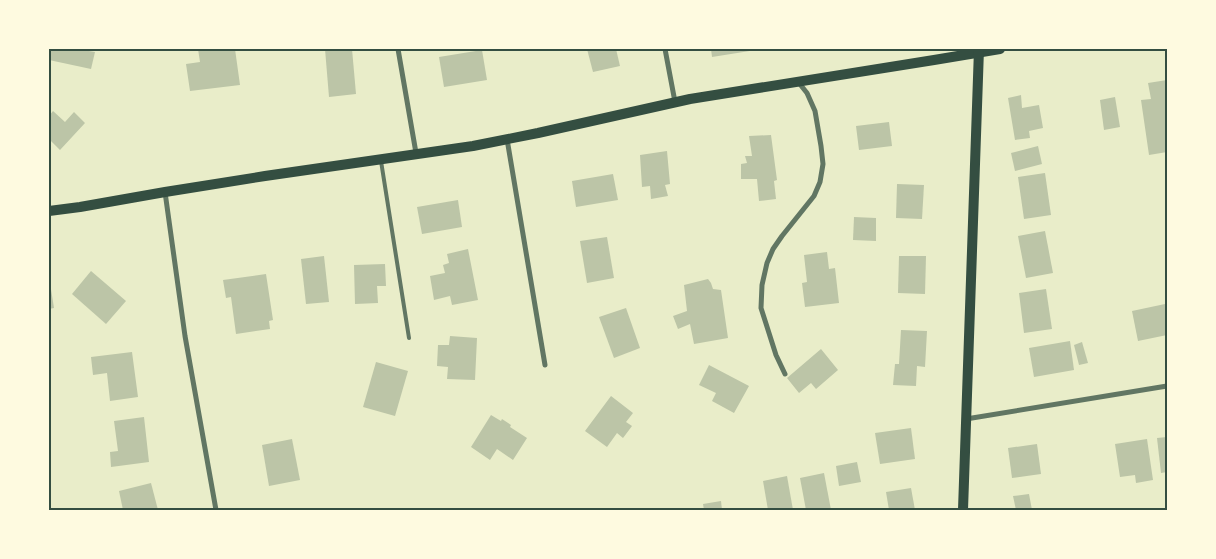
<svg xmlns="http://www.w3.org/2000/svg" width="1216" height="559" font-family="Mulish,sans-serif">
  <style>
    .building { fill: #bcc5a7 }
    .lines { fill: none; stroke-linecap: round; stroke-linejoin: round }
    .service { stroke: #617663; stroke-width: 4 }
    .minor { stroke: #617663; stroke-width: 5 }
    .secondary { stroke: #344e41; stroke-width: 10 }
    .neatline { fill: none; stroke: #344e41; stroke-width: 2 }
  </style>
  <rect width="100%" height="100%" fill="#e9edc9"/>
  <g class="building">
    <path d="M50,49H77L95,52L91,69L49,60Z"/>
    <path d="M198,49H235L240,85L190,91L186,64L200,62Z"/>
    <path d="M325,49H352L356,94L329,97Z"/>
    <path d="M587,49H616L620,66L593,72Z"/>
    <path d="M711,49H756V50L712,57Z"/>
    <path d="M482,50L487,80L444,87L439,57Z"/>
    <path d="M1167,80V152L1149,155L1141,100L1151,99L1148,83Z"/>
    <path d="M1021,95L1022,108L1039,105L1043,128L1029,131L1030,138L1015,140L1008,98Z"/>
    <path d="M1115,97L1120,127L1104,130L1100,100Z"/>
    <path d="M53,111L65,122L74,112L85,123L60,150L49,139V116Z"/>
    <path d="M889,122L892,146L859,150L856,126Z"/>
    <path d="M771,135L777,180L774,181L776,199L759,201L757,179H741V164L747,163L745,156H752L749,136Z"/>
    <path d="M1038,146L1042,164L1015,171L1011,153Z"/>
    <path d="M667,151L670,184L665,185L668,196L651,199L650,186L642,187L640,155Z"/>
    <path d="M1045,173L1051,215L1024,219L1018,177Z"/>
    <path d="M613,174L618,200L576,207L572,181Z"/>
    <path d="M897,184L924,185L922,219L896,218Z"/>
    <path d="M458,200L462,227L422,234L417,207Z"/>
    <path d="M854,217L876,218V241L853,240Z"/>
    <path d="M1045,231L1053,273L1026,278L1018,236Z"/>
    <path d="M607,237L614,278L587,283L580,241Z"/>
    <path d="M468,249L478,300L452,305L450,296L434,300L430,276L445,273L443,265L449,263L447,254Z"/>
    <path d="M827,252L829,269L835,268L839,303L805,307L802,283L807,282L804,255Z"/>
    <path d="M324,256L329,302L306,304L301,259Z"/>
    <path d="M899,256H926L925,294L898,293Z"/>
    <path d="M385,264L386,286H377L378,303L355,304L354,265Z"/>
    <path d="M91,271L126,301L106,324L72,294Z"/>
    <path d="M266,274L273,320L269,321L270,329L236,334L231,297L226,298L223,280Z"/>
    <path d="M708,279L711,283L713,289L721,290L728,338L694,344L690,324L678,329L673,316L687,311L684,285Z"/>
    <path d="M49,283H50L54,308L49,309Z"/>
    <path d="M1046,289L1052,329L1024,333L1019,293Z"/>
    <path d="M1165,304L1167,315V335L1138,341L1132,311Z"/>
    <path d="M626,308L640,348L614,358L599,317Z"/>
    <path d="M901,330L927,331L925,367L917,366L916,386L893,385L895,364H899Z"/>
    <path d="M450,336L477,338L475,380L447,379L448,367L437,366L438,345H449Z"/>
    <path d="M1070,341L1074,370L1034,377L1029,348Z"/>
    <path d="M1082,342L1088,363L1079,365L1074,345Z"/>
    <path d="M821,349L838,370L816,389L811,383L799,393L787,378Z"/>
    <path d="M132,352L138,397L110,401L107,373L93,375L91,357Z"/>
    <path d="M376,362L408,371L395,416L363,407Z"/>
    <path d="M709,365L749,386L734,413L712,401L716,393L699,385Z"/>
    <path d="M611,396L633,413L626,422L632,426L623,438L617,433L607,447L585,431Z"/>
    <path d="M491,415L501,421L502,419L511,425L510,427L527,438L513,460L497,449L490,460L471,447Z"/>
    <path d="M144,417L149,462L111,467L110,452L118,451L114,421Z"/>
    <path d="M911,428L915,459L880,464L875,433Z"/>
    <path d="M1167,437V472L1161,473L1157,438Z"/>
    <path d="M292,439L300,480L269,486L262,445Z"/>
    <path d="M1147,439L1153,480L1136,483L1135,475L1120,477L1115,444Z"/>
    <path d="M1037,444L1041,474L1012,478L1008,448Z"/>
    <path d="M857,462L861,482L839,486L836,466Z"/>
    <path d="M824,473L831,510H806L800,478Z"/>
    <path d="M787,476L793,510H768L763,481Z"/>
    <path d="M151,483L158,510H123L119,491Z"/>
    <path d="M911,488L915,510H889L886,492Z"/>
    <path d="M1029,494L1032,510H1016L1013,496Z"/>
    <path d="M721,501L722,510H704L703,504Z"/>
  </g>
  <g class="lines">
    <path class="service" d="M381,161L409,338"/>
    <g class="minor">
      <path d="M398,49L416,153"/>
      <path d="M665,49L675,102"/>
      <path d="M507,139L545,365"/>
      <path d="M165,192L185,336L216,510"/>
      <path d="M785,374L776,355L761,308L762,285L767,263L773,249L782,236L814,196L820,182L823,164L821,146L815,111L807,93L799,83"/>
      <path d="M966,419L1167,386"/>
    </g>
    <g class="secondary">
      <path d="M49,211L80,207L165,192L265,176L473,146L538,133L690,99L934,60L1000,49"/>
      <path d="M963,510L979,49"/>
    </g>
  </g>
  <rect width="1216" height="559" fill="none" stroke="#fefae0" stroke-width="100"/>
  <rect x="50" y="50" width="1116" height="459" class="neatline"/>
</svg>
